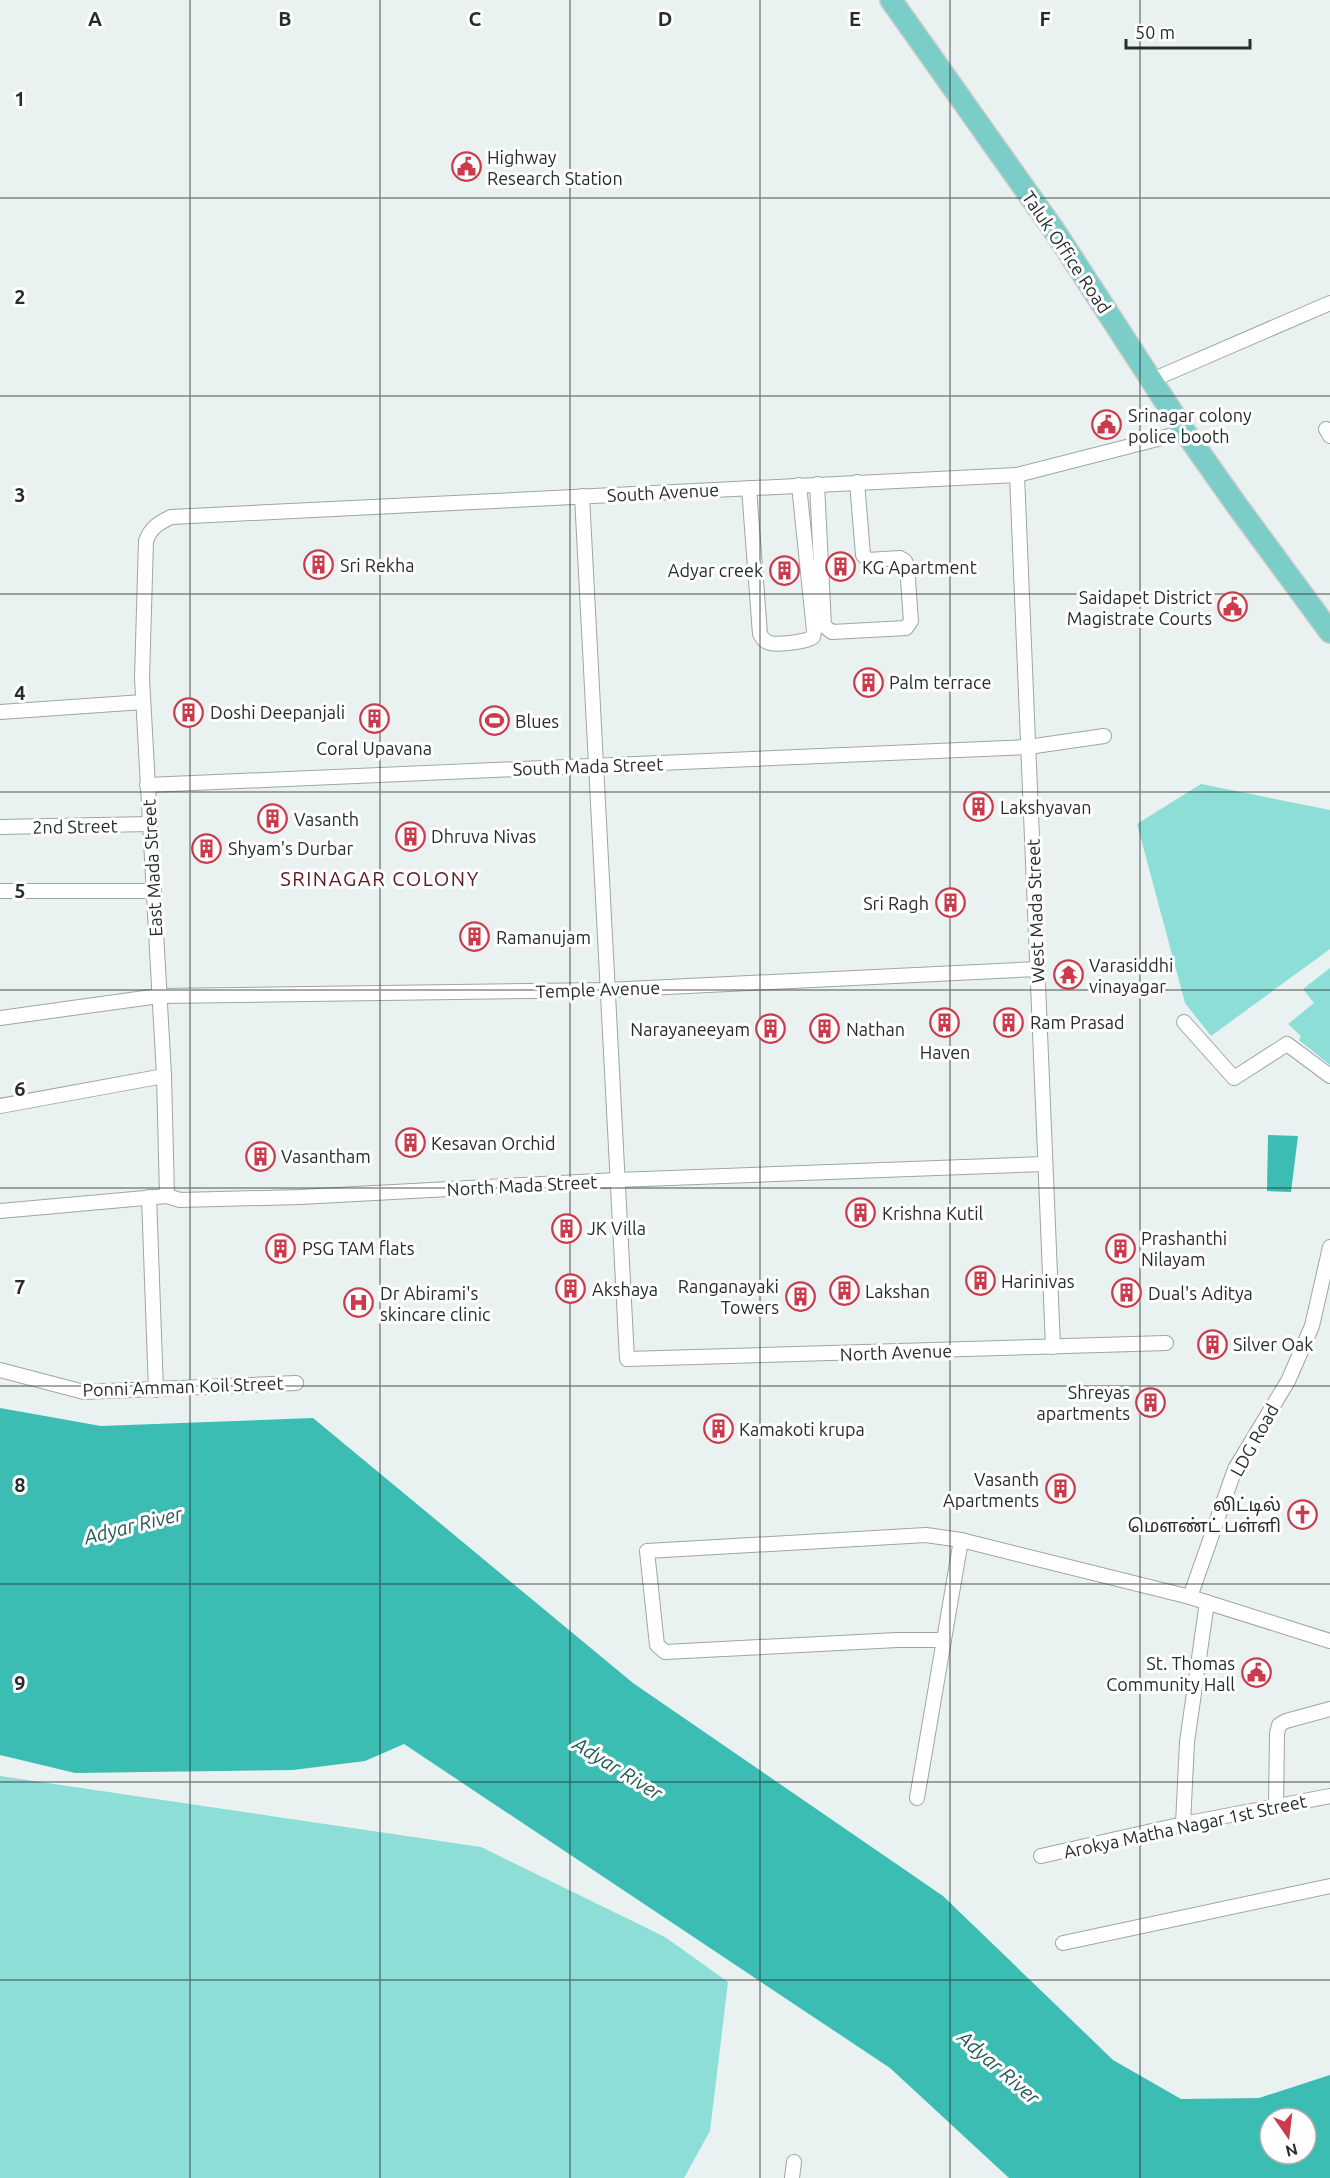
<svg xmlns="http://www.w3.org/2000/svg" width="1330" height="2178" font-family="Ubuntu,'Noto Sans Tamil',sans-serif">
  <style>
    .green { fill: #8cded7 }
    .water { fill: #3bbdb4; fill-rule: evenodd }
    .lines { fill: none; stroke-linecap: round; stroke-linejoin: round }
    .street-casing { stroke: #9ea6a5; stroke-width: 16 }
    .primary-casing { stroke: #ccc; stroke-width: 24 }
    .street { stroke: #fff; stroke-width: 14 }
    .primary { stroke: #7bcdc8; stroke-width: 21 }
    .grid { fill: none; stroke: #292c2c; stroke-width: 1.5; stroke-opacity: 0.55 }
    .labels { text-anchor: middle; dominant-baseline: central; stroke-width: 6; stroke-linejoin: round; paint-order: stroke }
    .poi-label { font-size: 18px; fill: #292c2c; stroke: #fff; text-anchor: start }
    .street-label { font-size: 18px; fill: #292c2c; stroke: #fff }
    .neighbourhood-label { font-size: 20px; letter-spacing: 1.5px; fill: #5e1820; stroke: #fff }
    .water-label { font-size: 20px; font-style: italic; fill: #245955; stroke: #fff }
    .grid-label { font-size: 20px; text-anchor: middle; font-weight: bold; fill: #292c2c; stroke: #fff; stroke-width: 6; stroke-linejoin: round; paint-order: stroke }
  </style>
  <rect width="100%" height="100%" fill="#eaf2f1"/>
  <g class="green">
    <path d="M1201,784L1330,810V949L1211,1036L1185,1003L1137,824Z"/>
    <path d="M1330,968V1065L1299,1040L1301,1036L1288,1024L1314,1003L1303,989Z"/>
    <path d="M0,1776L481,1847L665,1937L728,1982L710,2131L684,2178H0Z"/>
  </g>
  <g class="water">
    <path d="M1268,1135L1298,1136L1291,1192L1267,1191Z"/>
    <path d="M0,1408L101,1426L313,1418L633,1683L943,1896L1113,2060L1181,2099L1259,2098L1330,2075V2178H1009L890,2068L404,1744L365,1761L293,1770L75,1773L0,1755ZM1270,2118H1306V2154H1270Z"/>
  </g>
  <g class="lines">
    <defs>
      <g id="street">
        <path d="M1152,380L1330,303"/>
        <path d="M1326,429L1330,436"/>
        <path d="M1017,475L1053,1347"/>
        <path d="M817,484L824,626L832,632L906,628L911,621L907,566L905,561L900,558L868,560L863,555L857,482"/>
        <path d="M749,488L760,634C762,638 765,642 770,643C779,645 806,642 813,637L814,631L799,485"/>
        <path d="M582,496L627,1359L1166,1343"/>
        <path d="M0,712L143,702"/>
        <path d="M147,785L1028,747L1104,736"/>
        <path d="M0,827L150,824"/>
        <path d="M0,891H152"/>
        <path d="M0,1018L159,996L607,990L1037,969"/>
        <path d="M1184,1022L1234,1078L1287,1044L1330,1076"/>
        <path d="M0,1106L164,1076"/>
        <path d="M167,1196L164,1076L142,678L146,541C151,527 159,523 171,517L1017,475L1185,432"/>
        <path d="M149,1197L156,1390"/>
        <path d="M0,1211L167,1196L180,1200L300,1197L617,1180L1045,1164"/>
        <path d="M0,1370L84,1392L296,1383"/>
        <path d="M1190,1597L1235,1469L1288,1381L1312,1326L1330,1247"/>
        <path d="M944,1640H897L665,1652L657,1645L647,1551L926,1535L961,1540L1190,1597L1330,1641"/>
        <path d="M917,1798L961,1540"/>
        <path d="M1276,1806L1277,1734L1279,1725L1286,1721L1330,1709"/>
        <path d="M1183,1824L1187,1742L1207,1602"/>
        <path d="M1041,1856L1183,1824L1330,1796"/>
        <path d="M1063,1943L1330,1886"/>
        <path d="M792,2178L794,2162"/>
      </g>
      <path id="primary" d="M891,0L1056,233L1185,432L1238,507L1330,632"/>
    </defs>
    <use href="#street" class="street-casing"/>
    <use href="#primary" class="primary-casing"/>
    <use href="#street" class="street"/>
    <use href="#primary" class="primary"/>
  </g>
  <path class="grid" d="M190,0V2178M380,0V2178M570,0V2178M760,0V2178M950,0V2178M1140,0V2178M0,198H1330M0,396H1330M0,594H1330M0,792H1330M0,990H1330M0,1188H1330M0,1386H1330M0,1584H1330M0,1782H1330M0,1980H1330"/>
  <defs>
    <symbol id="civic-ring" viewBox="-11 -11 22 22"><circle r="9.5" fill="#fff" stroke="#cc3b4c" stroke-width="1.5"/><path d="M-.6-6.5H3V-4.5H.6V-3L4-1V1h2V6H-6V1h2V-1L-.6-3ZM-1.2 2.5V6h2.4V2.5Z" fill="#cc3b4c"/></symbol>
    <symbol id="building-ring" viewBox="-11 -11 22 22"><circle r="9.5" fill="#fff" stroke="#cc3b4c" stroke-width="1.5"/><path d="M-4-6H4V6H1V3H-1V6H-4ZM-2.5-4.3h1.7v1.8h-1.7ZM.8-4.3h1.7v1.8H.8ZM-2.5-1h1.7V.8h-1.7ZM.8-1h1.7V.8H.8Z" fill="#cc3b4c"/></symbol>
    <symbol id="stadium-ring" viewBox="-11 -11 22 22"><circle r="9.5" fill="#fff" stroke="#cc3b4c" stroke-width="1.5"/><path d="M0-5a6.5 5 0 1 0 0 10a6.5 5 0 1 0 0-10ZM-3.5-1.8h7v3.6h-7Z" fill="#cc3b4c"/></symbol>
    <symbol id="temple-ring" viewBox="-11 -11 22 22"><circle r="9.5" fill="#fff" stroke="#cc3b4c" stroke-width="1.5"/><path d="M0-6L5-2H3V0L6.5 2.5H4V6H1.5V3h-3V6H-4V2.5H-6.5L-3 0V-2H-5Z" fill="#cc3b4c"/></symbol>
    <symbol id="hospital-ring" viewBox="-11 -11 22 22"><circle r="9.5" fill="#fff" stroke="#cc3b4c" stroke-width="1.5"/><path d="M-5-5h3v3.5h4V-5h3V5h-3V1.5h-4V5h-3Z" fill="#cc3b4c"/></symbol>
    <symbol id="church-ring" viewBox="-11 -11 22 22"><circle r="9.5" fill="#fff" stroke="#cc3b4c" stroke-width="1.5"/><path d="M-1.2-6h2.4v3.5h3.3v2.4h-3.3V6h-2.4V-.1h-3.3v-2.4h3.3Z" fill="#cc3b4c"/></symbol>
  </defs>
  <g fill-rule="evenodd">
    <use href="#civic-ring" x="450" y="150" width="33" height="33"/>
    <use href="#civic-ring" x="1090" y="408" width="33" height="33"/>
    <use href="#building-ring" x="302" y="548" width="33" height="33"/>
    <use href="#building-ring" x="824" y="550" width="33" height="33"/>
    <use href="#building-ring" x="768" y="554" width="33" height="33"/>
    <use href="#civic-ring" x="1216" y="590" width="33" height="33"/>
    <use href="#building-ring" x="852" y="666" width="33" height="33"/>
    <use href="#building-ring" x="172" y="696" width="33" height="33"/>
    <use href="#building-ring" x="358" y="702" width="33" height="33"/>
    <use href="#stadium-ring" x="478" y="704" width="33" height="33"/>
    <use href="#building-ring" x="962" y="790" width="33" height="33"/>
    <use href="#building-ring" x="256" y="802" width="33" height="33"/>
    <use href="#building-ring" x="394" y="820" width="33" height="33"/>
    <use href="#building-ring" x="190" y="832" width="33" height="33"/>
    <use href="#building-ring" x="934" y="886" width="33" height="33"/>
    <use href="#building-ring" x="458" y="920" width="33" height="33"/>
    <use href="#temple-ring" x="1052" y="958" width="33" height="33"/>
    <use href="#building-ring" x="992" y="1006" width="33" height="33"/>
    <use href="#building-ring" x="928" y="1006" width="33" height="33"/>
    <use href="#building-ring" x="754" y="1012" width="33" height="33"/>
    <use href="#building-ring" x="808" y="1012" width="33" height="33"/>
    <use href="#building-ring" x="394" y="1126" width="33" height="33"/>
    <use href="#building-ring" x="244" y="1140" width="33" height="33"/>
    <use href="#building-ring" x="844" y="1196" width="33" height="33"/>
    <use href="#building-ring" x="550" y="1212" width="33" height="33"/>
    <use href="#building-ring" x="264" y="1232" width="33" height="33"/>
    <use href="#building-ring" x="1104" y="1232" width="33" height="33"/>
    <use href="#building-ring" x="964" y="1264" width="33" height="33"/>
    <use href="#building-ring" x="554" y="1272" width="33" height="33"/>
    <use href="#building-ring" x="828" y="1274" width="33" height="33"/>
    <use href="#building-ring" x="1110" y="1276" width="33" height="33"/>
    <use href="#building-ring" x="784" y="1280" width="33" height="33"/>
    <use href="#hospital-ring" x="342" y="1286" width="33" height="33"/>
    <use href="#building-ring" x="1196" y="1328" width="33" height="33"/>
    <use href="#building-ring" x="1134" y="1386" width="33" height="33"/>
    <use href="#building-ring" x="702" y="1412" width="33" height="33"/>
    <use href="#building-ring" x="1044" y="1472" width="33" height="33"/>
    <use href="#church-ring" x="1286" y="1498" width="33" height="33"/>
    <use href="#civic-ring" x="1240" y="1656" width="33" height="33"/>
  </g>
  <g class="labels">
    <g class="poi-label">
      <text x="487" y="157">Highway<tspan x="487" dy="21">Research Station</tspan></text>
      <text x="1128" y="415">Srinagar colony<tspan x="1128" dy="21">police booth</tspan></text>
      <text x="340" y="565">Sri Rekha</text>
      <text x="862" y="567">KG Apartment</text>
      <text x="763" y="570" text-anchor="end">Adyar creek</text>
      <text x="1212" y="597" text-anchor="end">Saidapet District<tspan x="1212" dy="21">Magistrate Courts</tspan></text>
      <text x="889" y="682">Palm terrace</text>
      <text x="210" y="712">Doshi Deepanjali</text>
      <text x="515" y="721">Blues</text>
      <text x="374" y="748" text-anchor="middle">Coral Upavana</text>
      <text x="1000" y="807">Lakshyavan</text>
      <text x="294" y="819">Vasanth</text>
      <text x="431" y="836">Dhruva Nivas</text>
      <text x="228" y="848">Shyam's Durbar</text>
      <text x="929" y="903" text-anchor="end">Sri Ragh</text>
      <text x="496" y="937">Ramanujam</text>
      <text x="1089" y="965">Varasiddhi<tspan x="1089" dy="21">vinayagar</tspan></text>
      <text x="1030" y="1022">Ram Prasad</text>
      <text x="750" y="1029" text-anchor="end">Narayaneeyam</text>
      <text x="846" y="1029">Nathan</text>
      <text x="945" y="1052" text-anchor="middle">Haven</text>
      <text x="431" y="1143">Kesavan Orchid</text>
      <text x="281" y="1156">Vasantham</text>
      <text x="882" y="1213">Krishna Kutil</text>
      <text x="587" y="1228">JK Villa</text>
      <text x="1141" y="1238">Prashanthi<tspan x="1141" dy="21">Nilayam</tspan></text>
      <text x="302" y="1248">PSG TAM flats</text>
      <text x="1001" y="1281">Harinivas</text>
      <text x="779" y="1286" text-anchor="end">Ranganayaki<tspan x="779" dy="21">Towers</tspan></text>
      <text x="592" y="1289">Akshaya</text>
      <text x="865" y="1291">Lakshan</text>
      <text x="380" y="1293">Dr Abirami's<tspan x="380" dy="21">skincare clinic</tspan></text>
      <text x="1148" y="1293">Dual's Aditya</text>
      <text x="1233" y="1344">Silver Oak</text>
      <text x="1130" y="1392" text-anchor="end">Shreyas<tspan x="1130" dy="21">apartments</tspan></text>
      <text x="739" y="1429">Kamakoti krupa</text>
      <text x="1039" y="1479" text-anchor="end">Vasanth<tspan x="1039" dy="21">Apartments</tspan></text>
      <text x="1281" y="1504" text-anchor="end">லிட்டில்<tspan x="1281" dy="21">மௌண்ட் பள்ளி</tspan></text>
      <text x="1235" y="1663" text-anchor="end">St. Thomas<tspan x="1235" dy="21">Community Hall</tspan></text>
    </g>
    <g class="street-label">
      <text transform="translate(1067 252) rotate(56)">Taluk Office Road</text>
      <text transform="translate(663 492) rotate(-3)">South Avenue</text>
      <text transform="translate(588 766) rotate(-2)">South Mada Street</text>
      <text transform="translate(75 826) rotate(-1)">2nd Street</text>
      <text transform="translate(152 868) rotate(-93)">East Mada Street</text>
      <text transform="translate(1035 911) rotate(-92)">West Mada Street</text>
      <text transform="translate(598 989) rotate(-2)">Temple Avenue</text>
      <text transform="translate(522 1185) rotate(-3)">North Mada Street</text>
      <text transform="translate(896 1352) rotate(-2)">North Avenue</text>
      <text transform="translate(183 1386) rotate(-2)">Ponni Amman Koil Street</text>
      <text transform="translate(1254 1440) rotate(-61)">LDG Road</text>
      <text transform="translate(1185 1826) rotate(-12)">Arokya Matha Nagar 1st Street</text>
    </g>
    <g class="neighbourhood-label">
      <text x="380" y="878">SRINAGAR COLONY</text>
    </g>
    <g class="water-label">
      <text transform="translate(133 1525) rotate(-14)">Adyar River</text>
      <text transform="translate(618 1768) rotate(32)">Adyar River</text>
      <text transform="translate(999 2067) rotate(41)">Adyar River</text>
    </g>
  </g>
  <g class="grid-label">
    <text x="95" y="26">A</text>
    <text x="285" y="26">B</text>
    <text x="475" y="26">C</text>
    <text x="665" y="26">D</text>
    <text x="855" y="26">E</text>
    <text x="1045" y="26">F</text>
    <text x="20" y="106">1</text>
    <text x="20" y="304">2</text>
    <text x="20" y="502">3</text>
    <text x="20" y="700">4</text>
    <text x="20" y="898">5</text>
    <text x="20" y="1096">6</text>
    <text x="20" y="1294">7</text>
    <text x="20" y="1492">8</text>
    <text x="20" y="1690">9</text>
  </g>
  <g transform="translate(1288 2136) rotate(166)"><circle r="28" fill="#ffffff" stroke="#a9abab" stroke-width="1.5"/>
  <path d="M0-4.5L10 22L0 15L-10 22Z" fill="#cc3b4c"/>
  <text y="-9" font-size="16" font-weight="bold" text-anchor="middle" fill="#292c2c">N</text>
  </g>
  <path d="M1126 39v9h124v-9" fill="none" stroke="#292c2c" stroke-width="3"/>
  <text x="1135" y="39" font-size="18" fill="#292c2c" stroke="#ffffff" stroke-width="4.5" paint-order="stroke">50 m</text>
</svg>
